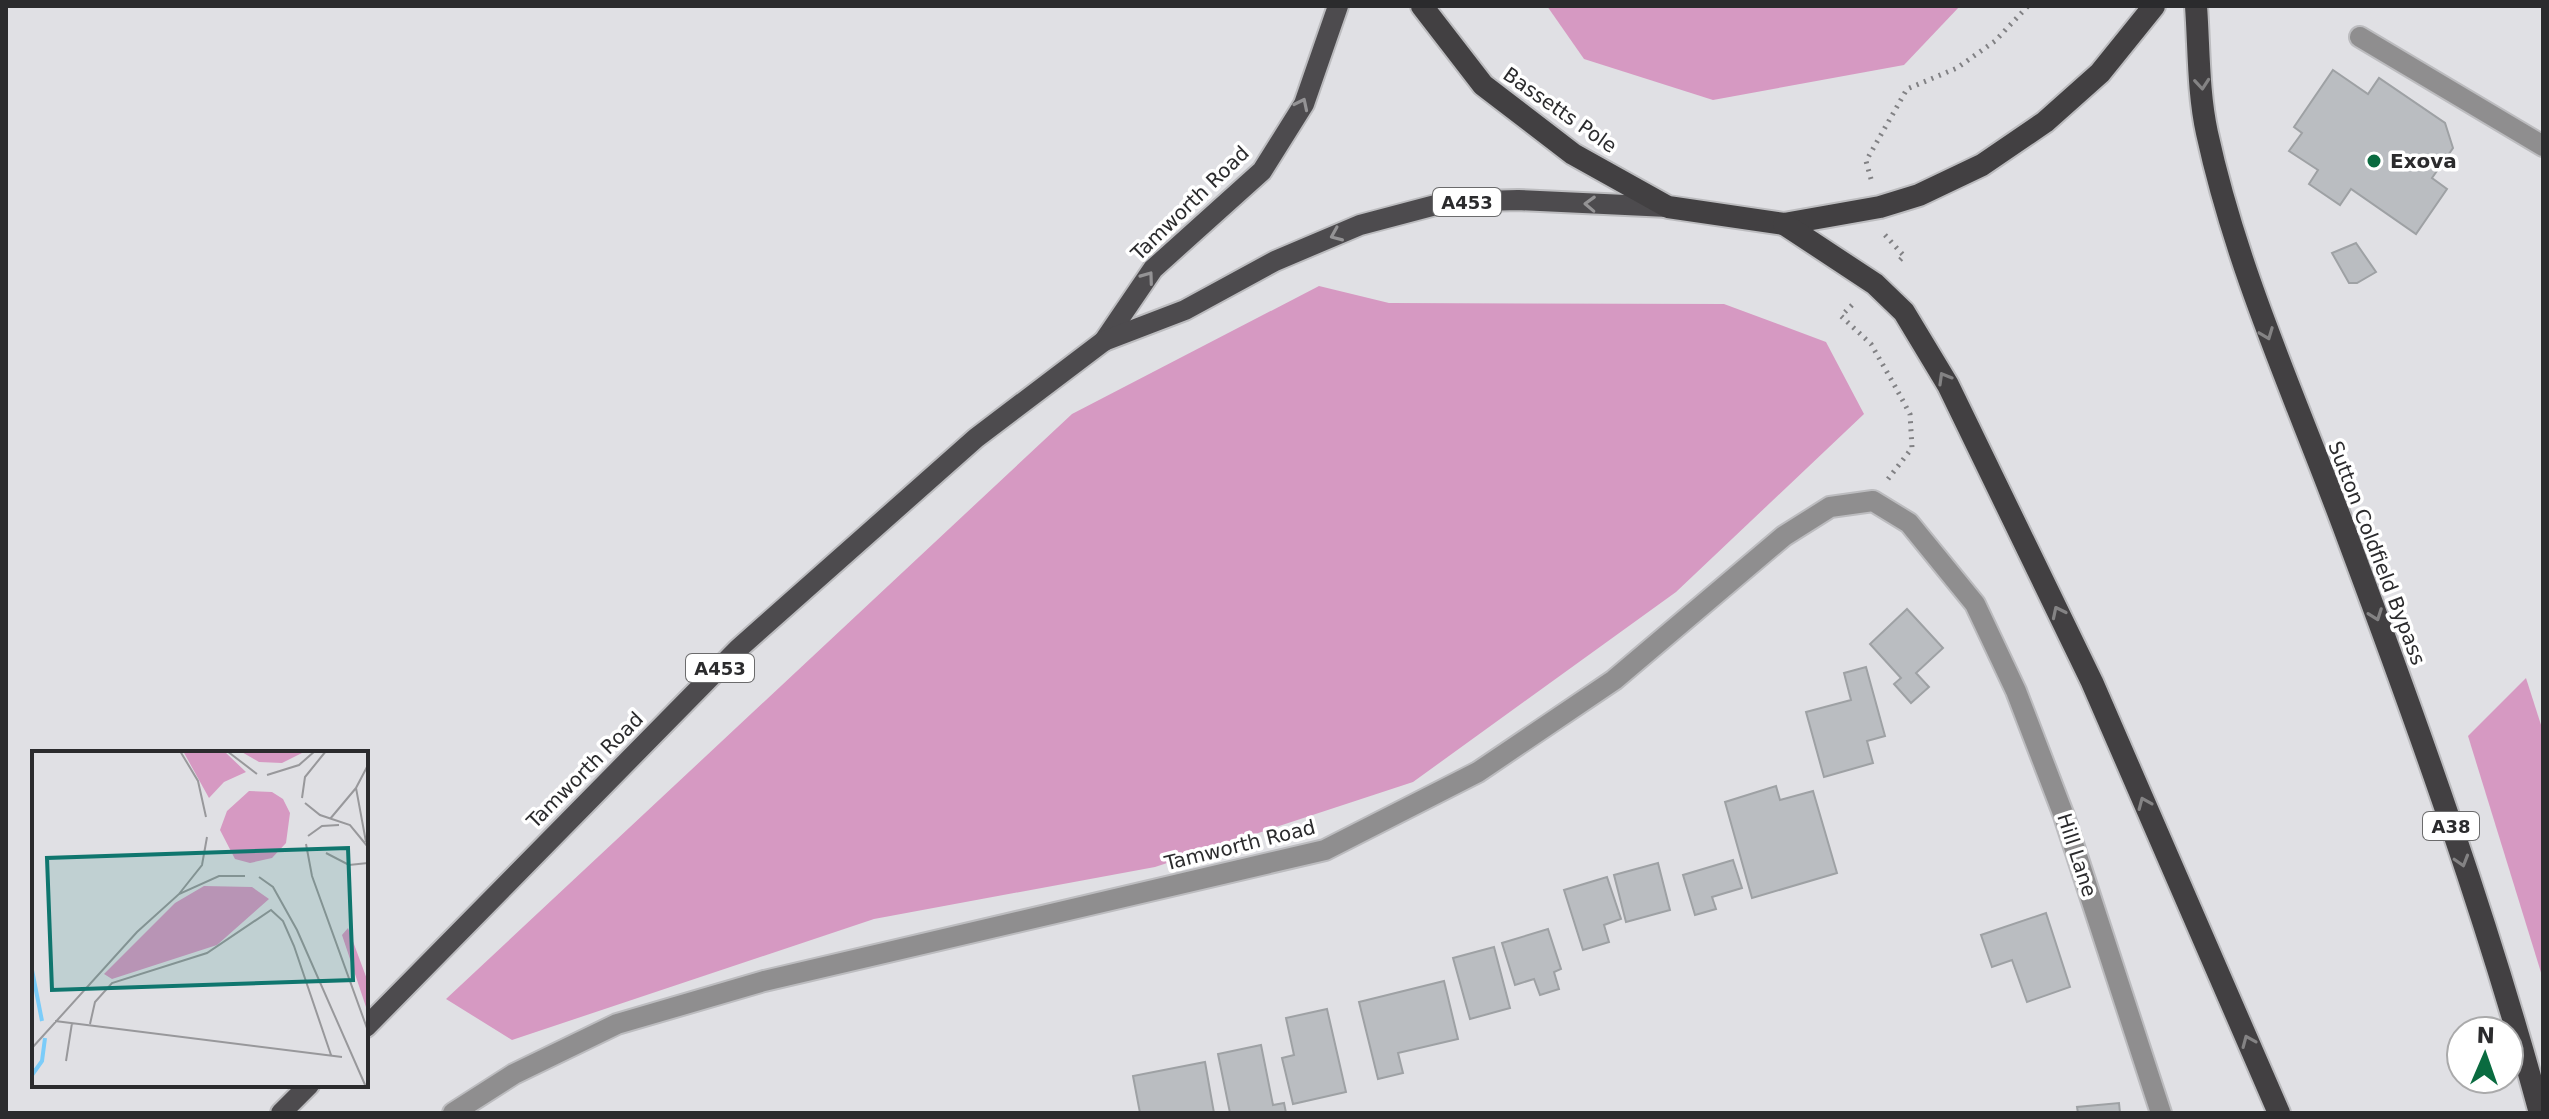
<svg xmlns="http://www.w3.org/2000/svg" width="2549" height="1119" font-family="'DejaVu Sans',sans-serif">
  <style>
    .green { fill: #d699c2 }
    .building { fill: #babdc1; stroke: #9ea1a4; stroke-width: 2 }
    .lines { fill: none; stroke-linecap: round; stroke-linejoin: round }
    .service-casing { stroke: #bcbcbf; stroke-width: 24 }
    .minor-casing { stroke: #bcbcbf; stroke-width: 24 }
    .primary-casing { stroke: #bcbcbf; stroke-width: 24 }
    .trunk-casing { stroke: #bcbcbf; stroke-width: 26 }
    .path { stroke: #818184; stroke-width: 5; stroke-dasharray: 2 6; stroke-linecap: butt }
    .service { stroke: #8f8e8f; stroke-width: 20 }
    .minor { stroke: #8f8e8f; stroke-width: 20 }
    .primary { stroke: #4d4b4e; stroke-width: 20 }
    .trunk { stroke: #424042; stroke-width: 22 }
    .oneway { stroke: #848384 }
    .oneway2 { stroke: #949395 }
    .poi-dot { fill: #0a6b40; stroke: #fff; stroke-width: 3 }
    .labels { text-anchor: middle; dominant-baseline: central; stroke-width: 7; stroke-linejoin: round; paint-order: stroke }
    .shield { fill: #fff; stroke: #6b6b6c; stroke-width: 2 }
    .shield-label { font-size: 18px; font-weight: bold; fill: #2b2b2d }
    .street-label { font-size: 20px; fill: #2b2b2d; stroke: #fff }
    .poi-label { font-size: 20px; font-weight: bold; fill: #2b2b2d; stroke: #fff; text-anchor: start }
    .inset-river { fill: none; stroke: #7bccf9; stroke-width: 4 }
    .inset-road { fill: none; stroke: #98989b; stroke-width: 2 }
    .view { fill: #0f766e; fill-opacity: 0.15; stroke: #0f766e; stroke-width: 4 }
    .inset-edge { fill: none; stroke: #2b2b2d; stroke-width: 4 }
  </style>
  <rect width="100%" height="100%" fill="#e0e0e4"/>
  <g class="green">
    <path d="M1547,6H1960L1904,65L1713,100L1584,59Z"/>
    <path d="M1319,286L1389,303L1724,304L1826,342L1864,414L1676,592L1413,782L1155,867L874,919L512,1040L446,999L1072,414Z"/>
    <path d="M2526,678L2543,731V979L2468,736Z"/>
  </g>
  <g class="building">
    <path d="M2333,70L2368,94L2379,78L2445,123L2453,148L2432,178L2447,189L2416,234L2351,189L2340,205L2309,184L2318,170L2289,151L2302,133L2294,127Z"/>
    <path d="M2356,243L2376,272L2357,283H2349L2332,253Z"/>
    <path d="M1907,609L1943,648L1916,673L1929,687L1911,703L1894,684L1901,678L1870,644Z"/>
    <path d="M1866,667L1885,736L1867,741L1873,763L1824,777L1806,712L1851,700L1844,673Z"/>
    <path d="M1776,786L1780,800L1813,791L1837,873L1752,898L1725,802Z"/>
    <path d="M1733,860L1742,888L1712,897L1716,909L1695,915L1683,875Z"/>
    <path d="M1658,863L1670,910L1626,922L1614,875Z"/>
    <path d="M1607,877L1621,919L1604,925L1609,942L1583,950L1564,890Z"/>
    <path d="M2046,913L2070,987L2027,1002L2012,960L1992,967L1981,935Z"/>
    <path d="M1548,929L1561,969L1554,972L1559,989L1540,995L1534,979L1515,985L1502,943Z"/>
    <path d="M1494,947L1510,1008L1470,1019L1453,958Z"/>
    <path d="M1444,981L1458,1039L1398,1053L1403,1073L1378,1079L1359,1002Z"/>
    <path d="M1327,1009L1346,1092L1293,1104L1282,1058L1294,1055L1286,1018Z"/>
    <path d="M1261,1045L1273,1105L1284,1103L1286,1113H1230L1218,1054Z"/>
    <path d="M1205,1062L1214,1113H1140L1133,1076Z"/>
    <path d="M2119,1103L2120,1113H2078L2077,1107Z"/>
  </g>
  <g class="lines">
    <defs>
      <path id="service" d="M2360,37L2543,146"/>
      <path id="minor" d="M453,1113L514,1074L617,1024L764,981L1325,850L1478,772L1614,680L1784,536L1830,507L1873,501L1909,523L1975,604L2016,691L2064,816L2161,1113"/>
      <g id="primary">
        <path d="M1104,341L1153,269L1262,171L1304,104L1338,6"/>
        <path d="M366,1027L738,649L976,438L1104,341L1185,310L1275,261L1360,225L1447,202L1518,200L1668,207"/>
        <path d="M281,1113L309,1085"/>
      </g>
      <g id="trunk">
        <path d="M1422,6L1483,85L1573,154L1668,207L1784,224L1880,207L1919,195L1982,165L2045,122L2100,73L2154,6"/>
        <path d="M2196,6C2199,47 2198,92 2207,133C2238,276 2300,407 2350,544C2420,731 2488,921 2540,1113"/>
        <path d="M1784,224L1875,284L1904,312L1948,385L2092,682L2279,1113"/>
      </g>
    </defs>
    <use href="#service" class="service-casing"/>
    <use href="#minor" class="minor-casing"/>
    <use href="#primary" class="primary-casing"/>
    <use href="#trunk" class="trunk-casing"/>
    <g class="path">
      <path d="M1871,179L1866,161L1907,89L1957,68L1995,41L2028,6"/>
      <path d="M1885,235L1904,256L1897,263"/>
      <path d="M1852,305L1841,316L1871,344L1896,388L1910,414L1912,448L1888,479"/>
    </g>
    <use href="#service" class="service"/>
    <use href="#minor" class="minor"/>
    <use href="#primary" class="primary"/>
    <use href="#trunk" class="trunk"/>
  </g>
  <defs><path id="oneway-chevron" d="M-2-3.5L2.5 0L-2 3.5" fill="none" stroke-width="1.6" stroke-linecap="round" stroke-linejoin="round" transform="scale(2)"/></defs>
  <g class="oneway">
    <use href="#oneway-chevron" transform="translate(2202 84) rotate(85)"/>
    <use href="#oneway-chevron" transform="translate(2267 334) rotate(69)"/>
    <use href="#oneway-chevron" transform="translate(1944 378) rotate(-120)"/>
    <use href="#oneway-chevron" transform="translate(2058 612) rotate(-116)"/>
    <use href="#oneway-chevron" transform="translate(2376 615) rotate(70)"/>
    <use href="#oneway-chevron" transform="translate(2144 803) rotate(-113)"/>
    <use href="#oneway-chevron" transform="translate(2462 861) rotate(73)"/>
    <use href="#oneway-chevron" transform="translate(2248 1041) rotate(-113)"/>
  </g>
  <g class="oneway2">
    <use href="#oneway-chevron" transform="translate(1302 104) rotate(-64)"/>
    <use href="#oneway-chevron" transform="translate(1590 204) rotate(-178)"/>
    <use href="#oneway-chevron" transform="translate(1336 235) rotate(157)"/>
    <use href="#oneway-chevron" transform="translate(1148 277) rotate(-54)"/>
  </g>
  <circle class="poi-dot" cx="2374" cy="161" r="8"/>
  <g class="labels">
    <g class="shield">
      <rect x="1433" y="188" width="68" height="28" rx="6"/>
      <rect x="686" y="654" width="68" height="28" rx="6"/>
      <rect x="2423" y="812" width="56" height="28" rx="6"/>
    </g>
    <g class="shield-label">
      <text x="1467" y="202">A453</text>
      <text x="720" y="668">A453</text>
      <text x="2451" y="826">A38</text>
    </g>
    <g class="street-label">
      <text transform="translate(1560 110) rotate(35)">Bassetts Pole</text>
      <text transform="translate(1190 203) rotate(-44)">Tamworth Road</text>
      <text transform="translate(2377 553) rotate(69)">Sutton Coldfield Bypass</text>
      <text transform="translate(585 770) rotate(-45)">Tamworth Road</text>
      <text transform="translate(1240 845) rotate(-14)">Tamworth Road</text>
      <text transform="translate(2077 855) rotate(72)">Hill Lane</text>
    </g>
    <g class="poi-label">
      <text x="2390" y="161">Exova</text>
    </g>
  </g>
  <g transform="translate(32 751)">
    <rect width="336" height="336" fill="#e0e0e4"/>
    <path d="M151,0H192L214,21L192,31L177,47ZM208,0H274L250,12L227,11ZM217,40L240,41L251,48L258,62L254,92L240,107L218,112L203,108L188,79L195,60ZM172,135L220,136L237,148L185,194L80,228L72,223L143,152ZM316,177L336,231V262L310,184Z" fill="#d699c2"/>
    <path class="inset-river" d="M0,219L10,270M0,324L10,310L13,287"/>
    <path class="inset-road" d="M148,0L166,30L174,66M195,0L225,23M235,24L267,14L283,0M270,47L273,26L294,0M273,52L288,64L318,74L336,96M298,68L324,37M276,85L290,75L307,74M334,91L324,37L336,14M274,93L280,125L336,280M294,102L317,114L336,112M227,126L241,136L265,179L334,336M147,143L170,114L175,86M23,270L310,306M58,273L63,251L80,232L175,202L239,159L251,170L262,195L299,304M0,297L105,181L147,143L187,125H213M34,310L40,272"/>
    <path class="view" d="M316,97L321,229L20,239L15,107Z"/>
    <rect width="336" height="336" class="inset-edge"/>
  </g>
  <rect width="2549" height="1119" fill="none" stroke="#2b2b2d" stroke-width="16"/>
  <g transform="translate(2485 1055) rotate(2)"><circle r="38" fill="#ffffff" stroke="#aaaaab" stroke-width="2"/>
  <path d="M0-6L14 30L0 20L-14 30Z" fill="#0a6b40"/>
  <text y="-12" font-size="22" font-weight="bold" text-anchor="middle" fill="#2b2b2d">N</text>
  </g>
</svg>
